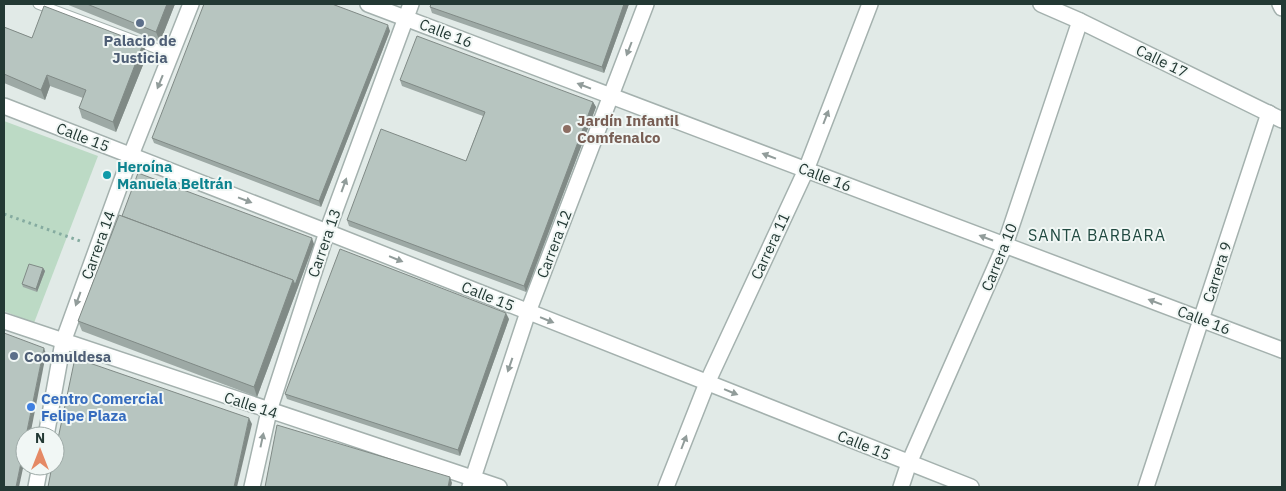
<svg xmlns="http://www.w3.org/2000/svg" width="1286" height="491" font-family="'IBM Plex Sans',sans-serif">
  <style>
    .green { fill: #bcdac5 }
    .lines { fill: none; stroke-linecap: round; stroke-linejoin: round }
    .service-casing { stroke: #a4b1ae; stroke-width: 11 }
    .minor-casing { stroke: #a4b1ae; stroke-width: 18 }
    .tertiary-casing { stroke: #a4b1ae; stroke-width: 18 }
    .path { stroke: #85aba0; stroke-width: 3; stroke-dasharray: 2.5 4; stroke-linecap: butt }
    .service { stroke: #fff; stroke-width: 9 }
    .minor { stroke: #fff; stroke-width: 15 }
    .tertiary { stroke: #fff; stroke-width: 15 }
    .wall { fill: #9da9a5 }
    .shaded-wall { fill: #808a86 }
    .building { fill: #b7c5c0; stroke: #808a86 }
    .oneway { fill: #919c9a }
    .service-dot { fill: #5c6f8a; stroke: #f1f7f5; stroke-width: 2 }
    .education-dot { fill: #8d6e63; stroke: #f1f7f5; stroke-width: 2 }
    .culture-dot { fill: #0f9aa8; stroke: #f1f7f5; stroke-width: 2 }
    .shop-dot { fill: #3f7fe0; stroke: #f1f7f5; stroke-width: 2 }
    .labels { text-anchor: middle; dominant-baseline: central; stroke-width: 4; stroke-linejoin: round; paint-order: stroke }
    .street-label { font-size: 15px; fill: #233934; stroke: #f1f7f5 }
    .service-label { font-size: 15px; font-weight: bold; fill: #4e5e75; stroke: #f1f7f5 }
    .education-label { font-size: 15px; font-weight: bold; fill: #785e54; stroke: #f1f7f5; text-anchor: start }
    .culture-label { font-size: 15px; font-weight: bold; fill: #0d838f; stroke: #f1f7f5; text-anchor: start }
    .shop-label { font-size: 15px; font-weight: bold; fill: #366cbe; stroke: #f1f7f5; text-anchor: start }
    .neighbourhood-label { font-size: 16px; letter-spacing: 1px; fill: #214a41; stroke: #f1f7f5 }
  </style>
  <rect width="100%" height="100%" fill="#e1eae7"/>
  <path class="green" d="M4,121L98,156L34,323L4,311Z"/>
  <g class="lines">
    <defs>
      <path id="service" d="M38,4L171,54"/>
      <g id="minor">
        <path d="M368,4L1282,350"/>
        <path d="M1041,4L1080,21L1282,120"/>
        <path d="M1280,4L1282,8"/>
        <path d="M4,106L327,232L971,487"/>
        <path d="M46,436L63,342L131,155L191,4"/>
        <path d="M36,487L40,466"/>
        <path d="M252,487L269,411L327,232L411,4"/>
        <path d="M470,487L528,312L646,4"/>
        <path d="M666,487L707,383L806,170L870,4"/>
        <path d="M901,487L909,463L1005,245L1080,21"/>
        <path d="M1146,487L1269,113"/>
      </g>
      <path id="tertiary" d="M4,321L499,487"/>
    </defs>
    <use href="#service" class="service-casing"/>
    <use href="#minor" class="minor-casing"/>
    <use href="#tertiary" class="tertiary-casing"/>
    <path class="path" d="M4,214L83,242"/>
    <use href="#service" class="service"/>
    <use href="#minor" class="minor"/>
    <use href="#tertiary" class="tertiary"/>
  </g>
  <g class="wall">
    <path d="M66,4H175L160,42Z"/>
    <path d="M431,4H629L604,73L432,13L430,7Z"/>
    <path d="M4,27L32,38L147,55L116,132L82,118L79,108L83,98L50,86L45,100L4,83Z"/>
    <path d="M390,31L321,207L154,143L152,138Z"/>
    <path d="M400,80L593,102L596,107L526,292L349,226L347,220L466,161L483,116L402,86Z"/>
    <path d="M122,216L314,244L257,397L82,331L78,321Z"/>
    <path d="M43,268L45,271L37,292L23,287L22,284Z"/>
    <path d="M509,319L460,456L287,399L285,394Z"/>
  </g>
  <g class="shaded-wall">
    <path d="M167,4H175L160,42L156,32Z"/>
    <path d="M624,4H629L604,73L602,67Z"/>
    <path d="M388,25L390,31L321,207L319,201Z"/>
    <path d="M143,44L147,55L116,132L113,122Z"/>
    <path d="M47,75L50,86L45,100L41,90Z"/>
    <path d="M593,102L596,107L526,292L524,286Z"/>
    <path d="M312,238L314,244L257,397L254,387L293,280Z"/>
    <path d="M43,268L45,271L37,292L36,289Z"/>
    <path d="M506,313L509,319L460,456L458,450Z"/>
    <path d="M44,348L46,354L30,436H26Z"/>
    <path d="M249,418L252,424L237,487H234Z"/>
    <path d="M25,443V459L19,487H16Z"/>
    <path d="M450,477L452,483L451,487H448Z"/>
  </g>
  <g class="building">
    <path d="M87,4H167L156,32Z"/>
    <path d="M204,4H332L388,25L319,201L152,138Z"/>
    <path d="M431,4H624L602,67L430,7Z"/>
    <path d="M44,6L143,44L113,122L79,108L86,90L47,75L41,90L4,74V27L32,38Z"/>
    <path d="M417,36L593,102L524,286L347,220L381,129L466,161L485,112L400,80Z"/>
    <path d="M138,173L312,238L295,285L293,280L122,216Z"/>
    <path d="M119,215L293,280L254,387L78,321Z"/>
    <path d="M340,249L506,313L458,450L285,394Z"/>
    <path d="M29,264L43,268L36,289L22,284Z"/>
    <path d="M4,333L44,348L26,436H25V443L16,487H4Z"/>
    <path d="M75,358L249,418L234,487H48L52,466H55V453Z"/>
    <path d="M277,425L450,477L448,487H265Z"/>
  </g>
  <defs><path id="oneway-solid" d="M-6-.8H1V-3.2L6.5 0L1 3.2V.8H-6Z" transform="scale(1.25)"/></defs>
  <g class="oneway">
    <use href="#oneway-solid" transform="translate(629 49) rotate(111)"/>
    <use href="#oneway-solid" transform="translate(160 82) rotate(112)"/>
    <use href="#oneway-solid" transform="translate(584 86) rotate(-159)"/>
    <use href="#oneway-solid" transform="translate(826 117) rotate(-69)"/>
    <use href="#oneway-solid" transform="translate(769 156) rotate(-159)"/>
    <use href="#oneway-solid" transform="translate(344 185) rotate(-70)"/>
    <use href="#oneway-solid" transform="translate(245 200) rotate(21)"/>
    <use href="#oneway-solid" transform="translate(986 238) rotate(-159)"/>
    <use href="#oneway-solid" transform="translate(396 259) rotate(22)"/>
    <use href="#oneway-solid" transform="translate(78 299) rotate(110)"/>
    <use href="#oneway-solid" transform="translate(1155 302) rotate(-159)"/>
    <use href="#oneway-solid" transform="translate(547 320) rotate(22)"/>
    <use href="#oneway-solid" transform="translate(510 365) rotate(109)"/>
    <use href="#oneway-solid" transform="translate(731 392) rotate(22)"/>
    <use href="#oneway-solid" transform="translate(262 440) rotate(-78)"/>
    <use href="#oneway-solid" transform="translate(684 442) rotate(-69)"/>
  </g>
  <g class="service-dot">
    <circle cx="140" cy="23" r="5"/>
    <circle cx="14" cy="356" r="5"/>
  </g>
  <circle class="education-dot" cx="567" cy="129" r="5"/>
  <circle class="culture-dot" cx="107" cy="175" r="5"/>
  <circle class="shop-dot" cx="31" cy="407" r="5"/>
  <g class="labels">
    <g class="street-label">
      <text transform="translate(446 33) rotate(21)">Calle 16</text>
      <text transform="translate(1162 61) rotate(26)">Calle 17</text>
      <text transform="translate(83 137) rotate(21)">Calle 15</text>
      <text transform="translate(825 177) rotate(21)">Calle 16</text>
      <text transform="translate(324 243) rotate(-71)">Carrera 13</text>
      <text transform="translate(554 244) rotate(-69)">Carrera 12</text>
      <text transform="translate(98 245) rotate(-70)">Carrera 14</text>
      <text transform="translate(770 246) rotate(-65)">Carrera 11</text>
      <text transform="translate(999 257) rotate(-68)">Carrera 10</text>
      <text transform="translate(1217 272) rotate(-72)">Carrera 9</text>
      <text transform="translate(488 296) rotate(22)">Calle 15</text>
      <text transform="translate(1204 320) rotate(21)">Calle 16</text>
      <text transform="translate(251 405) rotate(18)">Calle 14</text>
      <text transform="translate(864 445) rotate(22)">Calle 15</text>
    </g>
    <g class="service-label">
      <text x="140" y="40">Palacio de<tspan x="140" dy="17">Justicia</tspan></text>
      <text x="24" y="356" text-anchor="start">Coomuldesa</text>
    </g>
    <g class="education-label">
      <text x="577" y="120">Jardín Infantil<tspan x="577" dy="17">Comfenalco</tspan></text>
    </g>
    <g class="culture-label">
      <text x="117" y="166">Heroína<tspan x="117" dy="17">Manuela Beltrán</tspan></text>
    </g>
    <g class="shop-label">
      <text x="41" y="398">Centro Comercial<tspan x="41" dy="17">Felipe Plaza</tspan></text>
    </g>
    <g class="neighbourhood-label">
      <text x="1097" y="235">SANTA BARBARA</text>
    </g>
  </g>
  <rect width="1286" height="491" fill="none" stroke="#233934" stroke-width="10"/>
  <g transform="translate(40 451)"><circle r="24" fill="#f1f7f5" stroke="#9faba8"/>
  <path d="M0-4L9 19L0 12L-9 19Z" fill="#e58965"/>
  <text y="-8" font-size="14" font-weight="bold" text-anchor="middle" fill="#233934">N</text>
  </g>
</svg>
